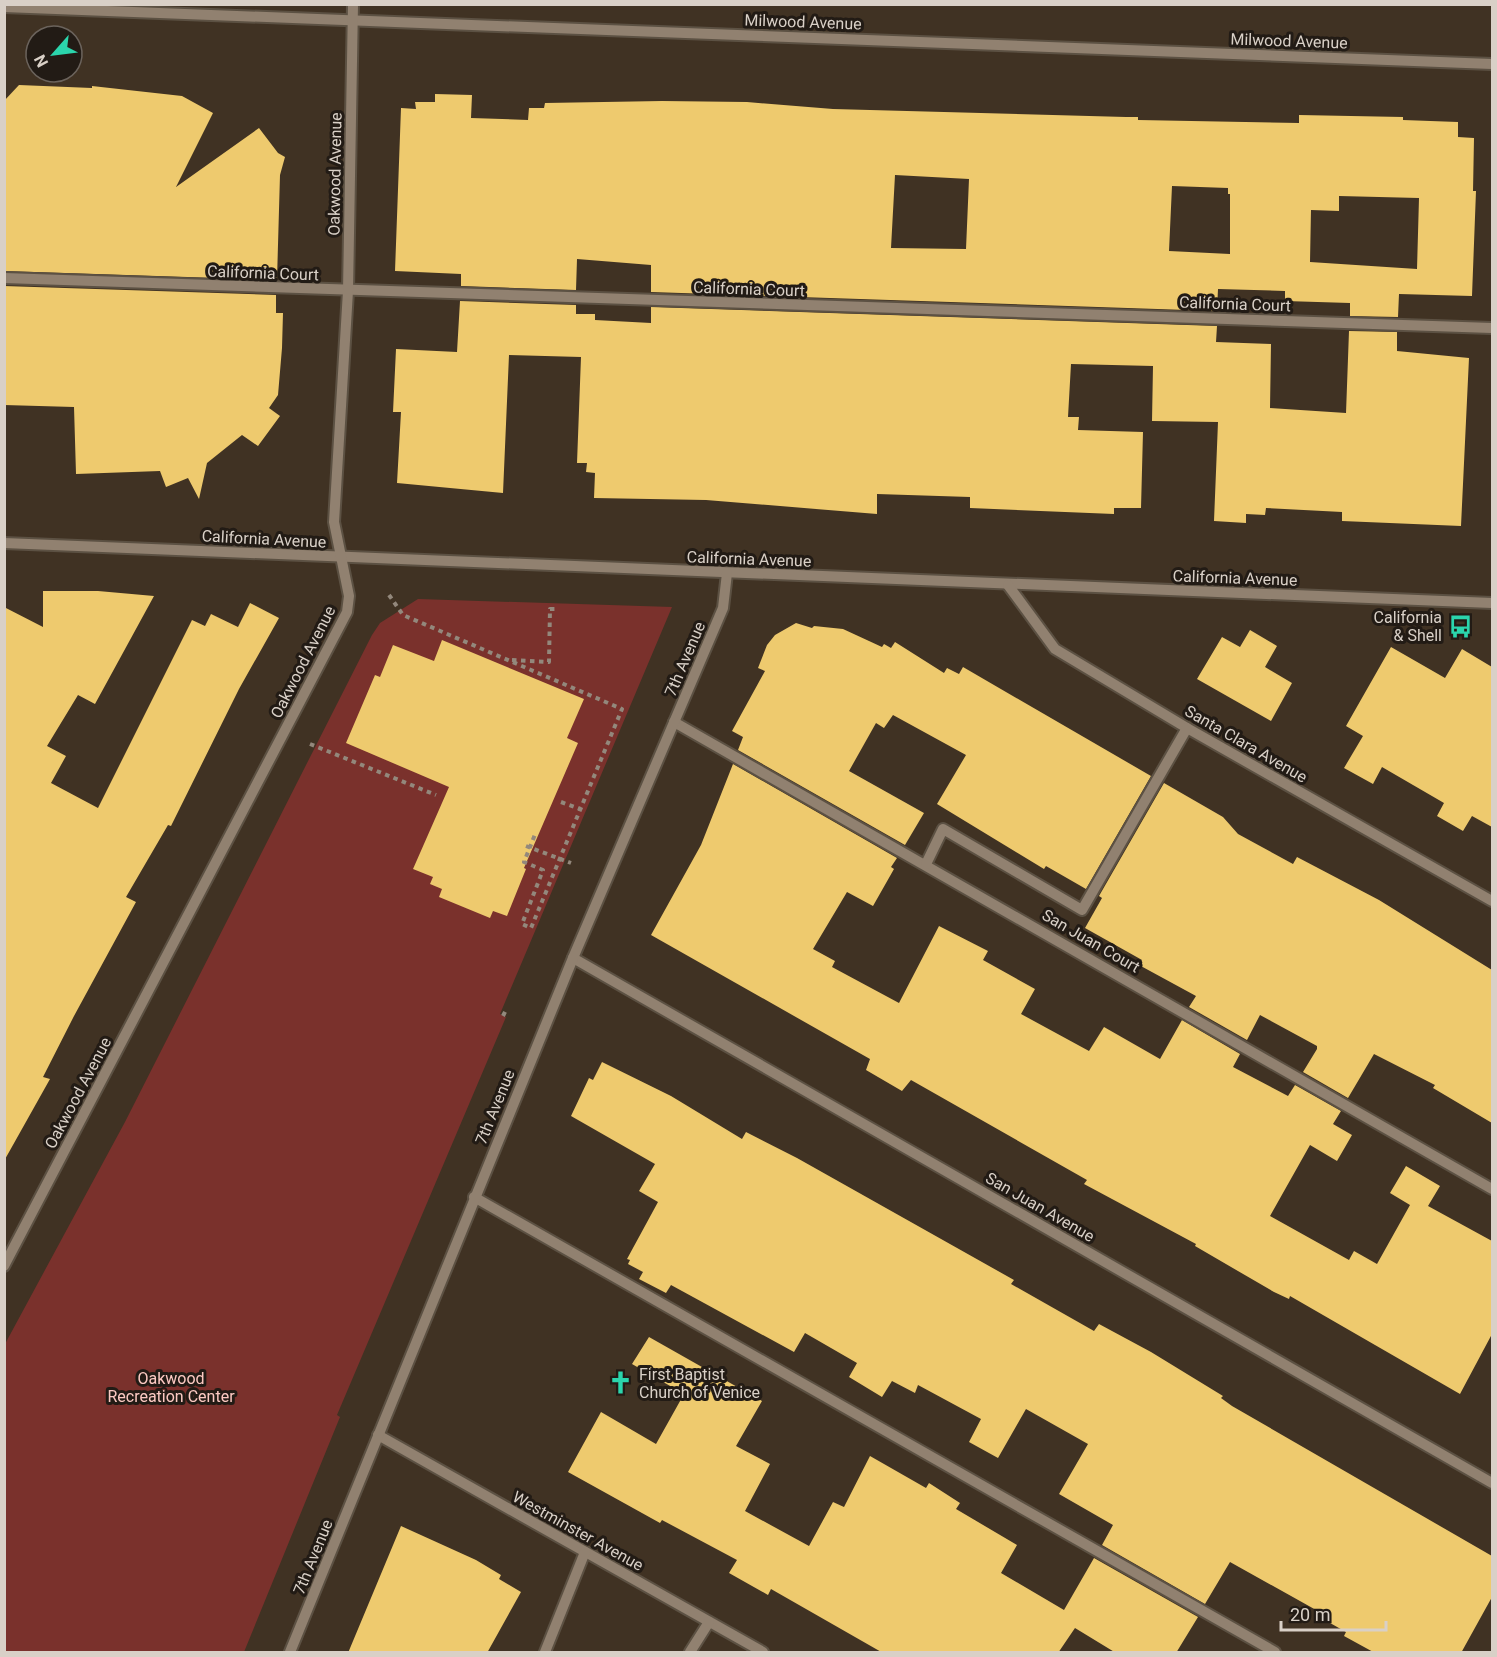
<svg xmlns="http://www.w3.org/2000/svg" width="1497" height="1657" font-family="Roboto,sans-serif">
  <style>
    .green { fill: #7a312c }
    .building { fill: #eeca6e; fill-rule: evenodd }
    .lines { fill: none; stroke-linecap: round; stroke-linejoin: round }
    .minor-casing { stroke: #5c5143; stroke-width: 14 }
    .path { stroke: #93887c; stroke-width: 4; stroke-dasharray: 4.5 4.5; stroke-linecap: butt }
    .minor { stroke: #918170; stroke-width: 10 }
    .labels { text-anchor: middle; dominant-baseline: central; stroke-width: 6; stroke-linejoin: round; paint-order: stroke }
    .street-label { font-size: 16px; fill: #d9d0c7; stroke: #221b15 }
    .poi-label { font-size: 16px; fill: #d9d0c7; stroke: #221b15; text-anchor: end }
    .park-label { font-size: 16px; fill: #fcc9c2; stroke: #221b15 }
  </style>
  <rect width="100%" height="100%" fill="#403223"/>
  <path class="green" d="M418,599L672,607L500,1014L506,1017L337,1415L340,1417L244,1652H5V1344L125,1122L372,635L380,623Z"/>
  <g class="building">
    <path d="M19,85L92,88V86L182,96L213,113L176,187L259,128L278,153L285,157L280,175L277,280L4,271V101Z"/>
    <path d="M435,94L472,95L471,118L528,120L529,108H544L545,103L662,101L747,102L833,109L1126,117H1138V120L1299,123V115L1403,117V120L1458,122V137L1474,138L1473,191H1476L1472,296L1399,294L1398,317L1350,316V303L1285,301V291L1218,289L1217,311L651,292V265L577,259L576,290L461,286V274L395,271L401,108L416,109L415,102H435ZM895,175L969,179L966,249L891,248ZM1172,186L1228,188V194H1230V254L1169,251ZM1339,196L1419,198L1417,269L1310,262L1311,210L1339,211Z"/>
    <path d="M4,286L276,295V313H283L282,348L278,395L269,408L280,416L258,446L242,435L207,463L199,499L188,478L166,487L160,471L76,474L74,407L4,405Z"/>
    <path d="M460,301L576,305V314H595V320L651,323V307L1217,326L1216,342L1271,344L1270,408L1346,413L1349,331L1397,332V351L1469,358L1461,526L1342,521V512L1266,508L1265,515L1246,514V523L1214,521L1218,422L1152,421L1153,366L1071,364L1068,417H1079L1078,430L1143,432L1141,508H1114V514L970,508V497L877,494V514L706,500L594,498L595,473L586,472L587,463H577L581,357L509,355L503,493L397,483L401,412H393L396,349L457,352Z"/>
    <path d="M43,591H98L154,596L95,704L78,695L47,746L66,756L51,783L98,808L192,620L205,626L211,614L238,627L250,603L279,618L239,689L171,826L168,825L126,897L136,902L74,1016L43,1077L50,1079L4,1161V607L43,627Z"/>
    <path d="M796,623L812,628L814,626L843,629L882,647L884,644L891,648L895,642L944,673L947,668L959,674L963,667L1151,776L1086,889L1046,866L1044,869L937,804L966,755L893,715L884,728L876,723L849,771L924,813L905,845L738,750L743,737L732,731L765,671L758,668L767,645L775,635Z"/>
    <path d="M1250,630L1277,646L1265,667L1292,683L1271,721L1197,679L1222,637L1240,647Z"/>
    <path d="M442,640L584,699L567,738L578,743L524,868L526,869L507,916L493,911L490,918L439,897L442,889L430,884L433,877L413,869L449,787L346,743L375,675L380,677L393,645L434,661Z"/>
    <path d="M1391,647L1445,678L1462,649L1492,667V827L1472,816L1463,831L1437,816L1444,803L1382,767L1373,784L1344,768L1363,736L1346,726Z"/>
    <path d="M733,764L897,858L891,867L894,869L873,906L847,892L813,949L835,961L832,967L899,1003L939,926L988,951L983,960L1035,989L1021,1014L1089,1051L1104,1027L1160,1059L1182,1020L1240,1054L1233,1067L1288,1096L1295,1085L1341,1111L1333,1124L1352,1135L1337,1161L1310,1145L1270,1216L1349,1260L1354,1251L1377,1264L1410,1205L1390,1193L1406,1166L1440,1186L1428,1206L1492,1241V1334L1460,1394L1290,1296L1289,1299L1274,1292L1195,1246L1196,1244L1084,1184L1087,1180L911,1080L902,1091L866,1070L870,1059L651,935L701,845Z"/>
    <path d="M1164,783L1223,817L1238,834L1293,864L1297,857L1379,900L1492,970V1123L1433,1088L1435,1085L1374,1054L1348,1098L1303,1072L1317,1049V1046L1260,1015L1247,1040L1189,1007L1196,996L1139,965L1142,960L1085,928L1102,898L1099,896Z"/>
    <path d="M602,1062L671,1096L742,1139L746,1132L797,1158L1014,1280L1011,1284L1094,1331L1099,1324L1151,1352L1223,1396L1221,1398L1232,1406L1492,1556V1597L1461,1653H1375L1344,1636L1346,1632L1323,1619L1325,1615L1230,1562L1205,1604L1102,1545L1113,1525L1059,1494L1088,1444L1026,1409L998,1458L969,1442L981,1419L918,1385L915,1393L892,1381L882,1397L849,1377L857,1363L805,1333L794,1352L671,1285L666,1293L639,1279L643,1272L628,1264L630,1260L627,1259L658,1202L639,1191L655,1164L571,1116L589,1078L593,1080Z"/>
    <path d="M649,1337L762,1401L736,1446L770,1464L745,1511L809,1546L833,1502L844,1507L870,1456L926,1488L929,1483L960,1503L956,1509L1017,1545L1001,1573L1064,1610L1094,1558L1198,1617L1176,1653H1116L1075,1628L1058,1653H883L771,1589L768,1595L729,1573L737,1560L662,1520L660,1523L568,1472L601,1412L656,1444L684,1394L632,1364Z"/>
    <path d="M401,1526L476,1560L501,1575L499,1579L521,1592L487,1653H348Z"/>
  </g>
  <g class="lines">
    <defs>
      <g id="minor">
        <path d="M4,7L1492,64"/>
        <path d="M4,278L1492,328"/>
        <path d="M4,543L1492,603"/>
        <path d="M1008,585L1055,649L1187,728L1492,901"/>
        <path d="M674,722L1492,1189"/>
        <path d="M926,864L943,829L1082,910L1187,728"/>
        <path d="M573,958L1492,1483"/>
        <path d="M474,1197L1275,1652"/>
        <path d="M4,1266L347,612L349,596L334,522L348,291L353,4"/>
        <path d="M378,1435L763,1652"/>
        <path d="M290,1652L573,958L723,608L727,573"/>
        <path d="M545,1652L585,1552"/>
        <path d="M690,1652L709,1622"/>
      </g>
    </defs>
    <use href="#minor" class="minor-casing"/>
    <g class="path">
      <path d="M389,595L403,615L622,709L531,928L522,924L543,870L524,862L536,832"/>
      <path d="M512,660L549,662L550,609H557"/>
      <path d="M310,744L436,795"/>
      <path d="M561,802L580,809"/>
      <path d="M526,846L571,863"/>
      <path d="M503,1016L506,1010"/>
    </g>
    <use href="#minor" class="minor"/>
  </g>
  <defs>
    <symbol id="bus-bare" viewBox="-9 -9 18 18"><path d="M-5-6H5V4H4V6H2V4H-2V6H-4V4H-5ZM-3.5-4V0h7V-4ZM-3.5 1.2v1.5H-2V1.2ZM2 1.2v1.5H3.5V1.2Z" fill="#2bd5ac" stroke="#221b15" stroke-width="2.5" paint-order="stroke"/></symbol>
    <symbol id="church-bare" viewBox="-9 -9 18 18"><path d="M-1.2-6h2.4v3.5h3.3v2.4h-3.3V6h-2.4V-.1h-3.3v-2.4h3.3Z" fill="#2bd5ac" stroke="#221b15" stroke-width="2.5" paint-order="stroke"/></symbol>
  </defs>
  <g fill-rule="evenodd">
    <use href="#bus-bare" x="1444" y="610" width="33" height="33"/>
    <use href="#church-bare" x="604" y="1366" width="33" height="33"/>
  </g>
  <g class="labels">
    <g class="street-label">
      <text transform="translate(803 22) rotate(2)">Milwood Avenue</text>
      <text transform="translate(1289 41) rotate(2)">Milwood Avenue</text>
      <text transform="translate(335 174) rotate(-89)">Oakwood Avenue</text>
      <text transform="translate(263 273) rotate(2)">California Court</text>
      <text transform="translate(749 289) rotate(2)">California Court</text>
      <text transform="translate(1235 304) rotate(2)">California Court</text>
      <text transform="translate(264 539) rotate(3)">California Avenue</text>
      <text transform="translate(749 559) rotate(2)">California Avenue</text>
      <text transform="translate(1235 578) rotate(2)">California Avenue</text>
      <text transform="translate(685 659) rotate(-67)">7th Avenue</text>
      <text transform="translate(303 662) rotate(-63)">Oakwood Avenue</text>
      <text transform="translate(1246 744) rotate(30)">Santa Clara Avenue</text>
      <text transform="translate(1091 941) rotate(30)">San Juan Court</text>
      <text transform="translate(78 1093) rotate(-62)">Oakwood Avenue</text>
      <text transform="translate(495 1107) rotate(-68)">7th Avenue</text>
      <text transform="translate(1040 1207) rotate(30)">San Juan Avenue</text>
      <text transform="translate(578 1531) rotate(29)">Westminster Avenue</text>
      <text transform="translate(313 1557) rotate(-68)">7th Avenue</text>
    </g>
    <g class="poi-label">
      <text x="1442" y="617">California<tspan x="1442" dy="18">&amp; Shell</tspan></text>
      <text x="639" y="1374" text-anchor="start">First Baptist<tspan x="639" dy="18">Church of Venice</tspan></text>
    </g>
    <g class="park-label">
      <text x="171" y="1378">Oakwood<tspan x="171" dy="18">Recreation Center</tspan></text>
    </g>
  </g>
  <rect width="1497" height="1657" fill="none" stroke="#d9d0c7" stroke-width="12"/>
  <g transform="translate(54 54) rotate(242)"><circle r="28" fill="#221b15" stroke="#6b635c" stroke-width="1.5"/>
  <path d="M0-4.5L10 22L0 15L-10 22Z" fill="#2bd5ac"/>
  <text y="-9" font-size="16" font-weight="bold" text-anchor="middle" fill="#d9d0c7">N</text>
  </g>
  <path d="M1281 1621v9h105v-9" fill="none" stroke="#d9d0c7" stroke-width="3"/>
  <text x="1290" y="1621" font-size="18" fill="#d9d0c7" stroke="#221b15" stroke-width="4.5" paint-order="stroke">20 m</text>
</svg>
